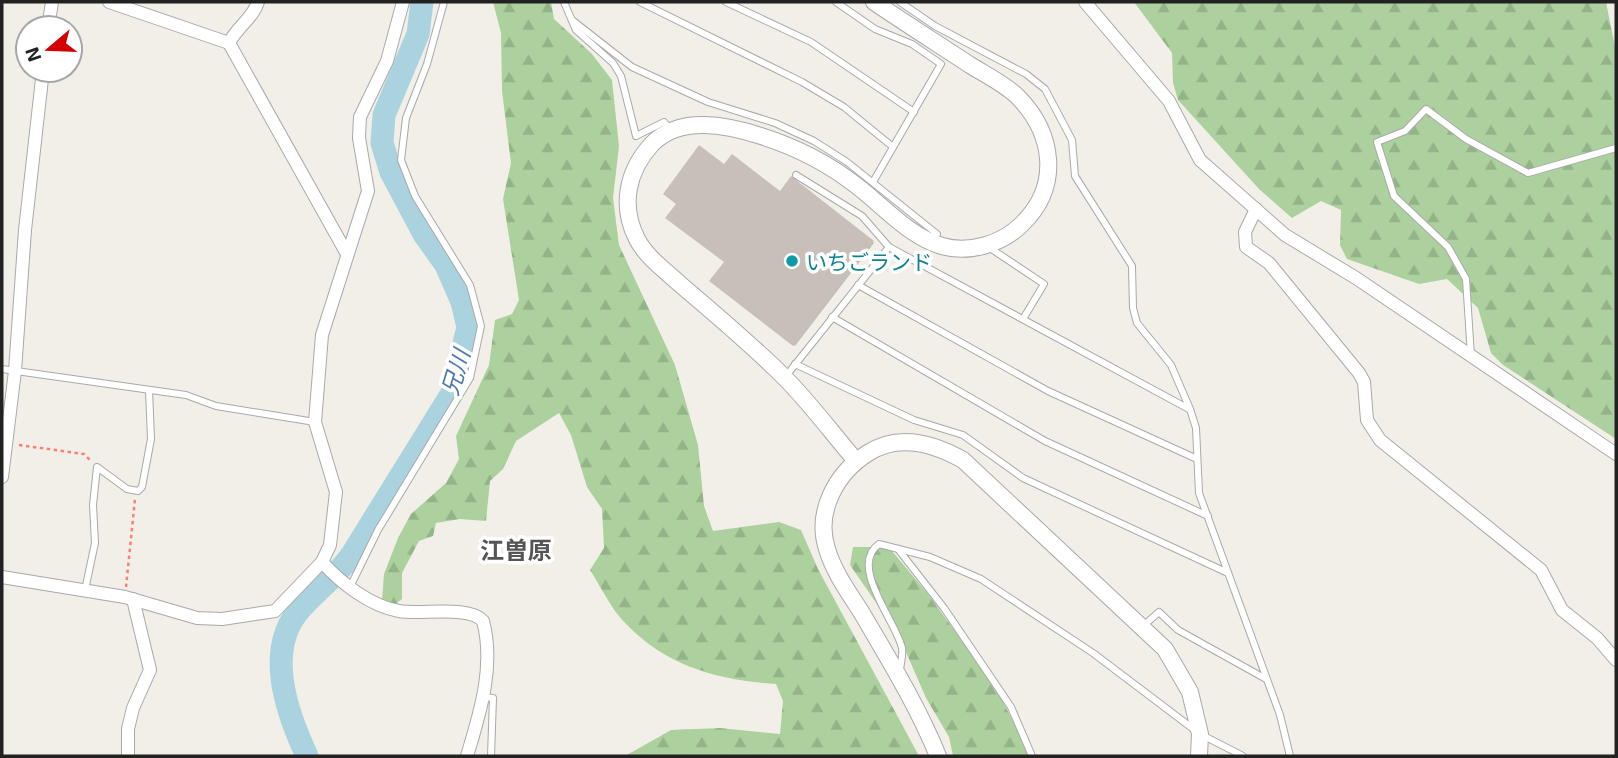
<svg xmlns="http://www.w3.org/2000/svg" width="1618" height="758" font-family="'Exo 2','Noto Sans JP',sans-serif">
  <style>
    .forest { fill: url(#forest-firs) }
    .shadow { fill: #0003 }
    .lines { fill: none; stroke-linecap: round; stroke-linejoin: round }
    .river { stroke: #aad3df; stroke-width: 23 }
    .building { fill: #c7bfb8 }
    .service-casing { stroke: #a9a9a9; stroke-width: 8 }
    .minor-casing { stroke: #a9a9a9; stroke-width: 14 }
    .tertiary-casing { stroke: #a9a9a9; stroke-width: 18 }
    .path { stroke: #fa8072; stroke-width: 2.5; stroke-dasharray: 3.5 3.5; stroke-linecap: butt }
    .service { stroke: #fff; stroke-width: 6 }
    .minor { stroke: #fff; stroke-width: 12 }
    .tertiary { stroke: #fff; stroke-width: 16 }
    .culture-dot { fill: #0f9aa8; stroke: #fff; stroke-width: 2.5 }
    .labels { text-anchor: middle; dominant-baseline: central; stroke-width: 7; stroke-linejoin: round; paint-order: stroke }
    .culture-label { font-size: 21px; fill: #0d838f; stroke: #fff; text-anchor: start }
    .water-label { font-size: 23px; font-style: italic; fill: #4a7aab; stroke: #fff }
    .quarter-label { font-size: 24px; font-weight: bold; fill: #555; stroke: #fff }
  </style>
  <defs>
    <pattern id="forest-firs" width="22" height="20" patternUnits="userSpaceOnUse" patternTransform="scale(1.75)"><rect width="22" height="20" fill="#add19e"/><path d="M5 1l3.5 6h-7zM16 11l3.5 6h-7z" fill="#95b388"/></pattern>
  </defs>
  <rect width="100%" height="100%" fill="#f2efe9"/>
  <g class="forest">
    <path d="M493,2H551L554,19L592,54L612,80L619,146L613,198L619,245L675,365L698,445L704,506L713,531L779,522L801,530L818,569L919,756H625L671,730L720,728L780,734L783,701L776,684C718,680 668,667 626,624C611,609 601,587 590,570L604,548L602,509L587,487L571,435L559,413L516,441L503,469L490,481L486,521L460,519L436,523L433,536L419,541L402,573V599L394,605L382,600L384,574L398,538L411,514L446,483L459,459L456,436L489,365L495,320L512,314L519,300L503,199L511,163L502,91L501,33Z"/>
    <path d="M1134,2H1606L1616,52V439L1503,365L1491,353L1478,308L1447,279L1419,284L1347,259L1340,245L1341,210L1321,201L1292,218L1259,189L1178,100L1173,83L1172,53Z"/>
    <path d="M853,547H876L892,551L928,594L996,688L1031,756H953L949,737L926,698L899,636L850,565Z"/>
  </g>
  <path class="shadow" d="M791,179L874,243L795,346L712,281Z"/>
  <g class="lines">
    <path class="river" d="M307,756C287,713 263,648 302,607C319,589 336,576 351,556L452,393L468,327L462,302L446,265L424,234L391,172L382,143L384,115L418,34L422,2"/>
  </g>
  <path class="building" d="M699,145L724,164L732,154L780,191L791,176L874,241L793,346L709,281L724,262L665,218L676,204L663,194Z"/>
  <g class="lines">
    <defs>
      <g id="service">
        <path d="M564,2L576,30L613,63L621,76L636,136L664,122L670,129"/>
        <path d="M640,2L802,82L844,107L893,147"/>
        <path d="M726,2L811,42L914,112"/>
        <path d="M836,2L875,29L912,44L941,64L873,182"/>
        <path d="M900,2L935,26L1026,74L1045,89L1072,140L1075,176L1132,266L1133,308L1137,323L1171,365L1190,409L1196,428L1199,493L1280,715L1290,756"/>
        <path d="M572,20L632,67L708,102L775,123L814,141L847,162L937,234L934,242"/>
        <path d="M796,175L862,216L889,247L1189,409"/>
        <path d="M987,246L1044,284L1023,319"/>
        <path d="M858,285L1048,391L1197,459"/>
        <path d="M832,317L1045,441L1208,516"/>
        <path d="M1471,356L1466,279L1448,247L1394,196L1377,142L1405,131L1426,109L1466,139L1528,173L1616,148"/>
        <path d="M795,364L914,420L963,435L1023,478L1228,573"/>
        <path d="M2,369L186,395L216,406L315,422"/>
        <path d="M786,376L889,247"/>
        <path d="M898,549L944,608L1011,707L1032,756"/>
        <path d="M350,587L378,530L470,378L481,326L470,285L415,196L401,160L406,118L427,64L444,2"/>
        <path d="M85,590L95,543L93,505L97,467L127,489L138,491L142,487L151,439L149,390"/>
        <path d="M1143,626L1159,612L1178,630L1266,679"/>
        <path d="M900,669C901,663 903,654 902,648C896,621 848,566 879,544L930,557L981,579L1093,653L1200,734L1243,756"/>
        <path d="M485,697L493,698L491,756"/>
      </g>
      <g id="minor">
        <path d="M109,2L229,43L347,254"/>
        <path d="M1085,2L1169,101L1200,160L1285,235L1356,278L1616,454"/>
        <path d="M48,28L52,2"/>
        <path d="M229,43C237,27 253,18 258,2"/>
        <path d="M1256,209L1245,232L1246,247L1269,263L1359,373L1364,382L1367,420L1380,440L1541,570L1562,610L1597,638L1616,660"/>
        <path d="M2,477L15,371L25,230L43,70"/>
        <path d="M322,562C341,583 370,606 399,611C420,615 469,605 483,621C495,666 480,713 467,756"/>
        <path d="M2,577L125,597L197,618L222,619L275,611L322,562L330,545L336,492L315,422L322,335L368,191L359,138L360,117L387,61L403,2"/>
        <path d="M128,756V729L133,708L150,670L133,599"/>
      </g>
      <g id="tertiary">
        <path d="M856,461C832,433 810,403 784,377C752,345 716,315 681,285C667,272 646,257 637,239C620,206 627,171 652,144C680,115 727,125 761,136C796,147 829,164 857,186C883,206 910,237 942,246C969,254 1002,244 1022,224C1061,186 1054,134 1018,97C1005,84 986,75 970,65C938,44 905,23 874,2"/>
        <path d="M938,756C918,707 890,661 863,615C850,594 834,573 827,549C815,512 836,473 868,453C899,433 933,443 963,460L1165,649L1190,692L1200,734L1199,756"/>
      </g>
    </defs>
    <use href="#service" class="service-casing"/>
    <use href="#minor" class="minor-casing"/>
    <use href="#tertiary" class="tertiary-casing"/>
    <g class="path">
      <path d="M19,445L84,454L90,460"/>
      <path d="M126,587L135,499"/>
    </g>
    <use href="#service" class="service"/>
    <use href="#minor" class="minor"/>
    <use href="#tertiary" class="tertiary"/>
  </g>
  <circle class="culture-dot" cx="792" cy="261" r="7"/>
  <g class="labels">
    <g class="culture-label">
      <text x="806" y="261">いちごランド</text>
    </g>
    <g class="water-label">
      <text transform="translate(455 372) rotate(-73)">兄川</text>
    </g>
    <g class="quarter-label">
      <text x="516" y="549">江曽原</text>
    </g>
  </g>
  <rect width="1618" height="758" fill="none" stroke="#222222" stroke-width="7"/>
  <g transform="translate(49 49) rotate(251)"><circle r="33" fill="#ffffff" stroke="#a7a7a7" stroke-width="2"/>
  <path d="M0-5L12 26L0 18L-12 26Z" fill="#d40000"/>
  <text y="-10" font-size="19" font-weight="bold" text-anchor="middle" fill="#222222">N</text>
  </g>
</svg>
